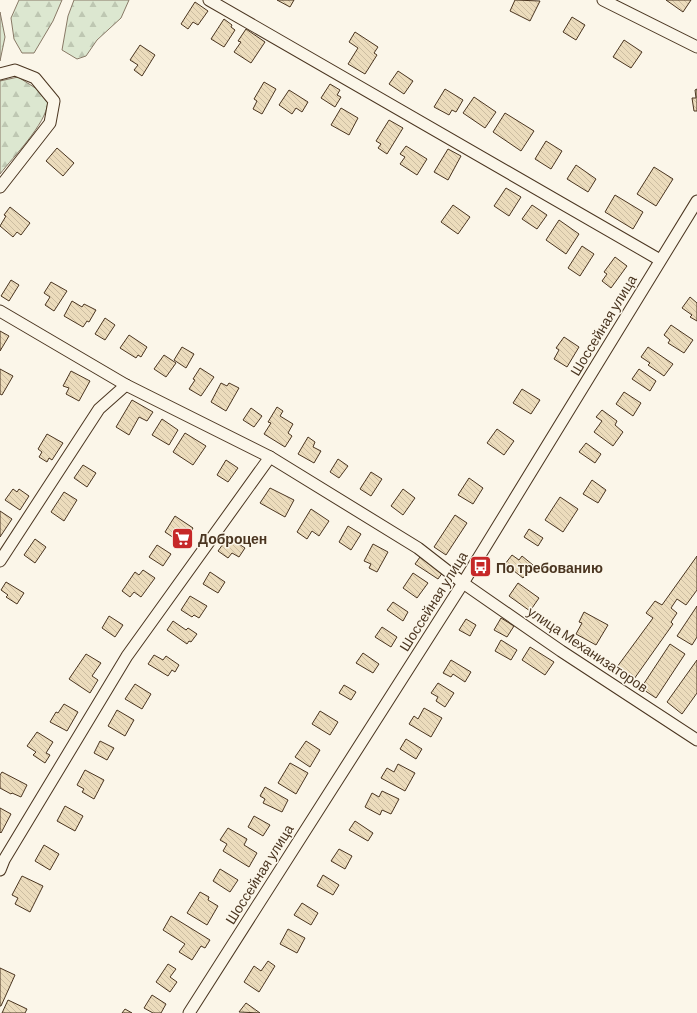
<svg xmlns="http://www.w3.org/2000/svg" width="697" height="1013" font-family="Barlow,sans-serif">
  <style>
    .forest { fill: url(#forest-firs); stroke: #887966 }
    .building { fill: url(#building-back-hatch); stroke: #4a3520 }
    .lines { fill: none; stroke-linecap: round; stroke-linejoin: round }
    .minor-casing { stroke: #4a3520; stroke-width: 13 }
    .minor { stroke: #fbf6e9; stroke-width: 11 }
    .labels { text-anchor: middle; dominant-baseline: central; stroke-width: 3; stroke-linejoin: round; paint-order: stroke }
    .street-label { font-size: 14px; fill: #4a3520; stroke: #fbf6e9 }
    .poi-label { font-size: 14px; font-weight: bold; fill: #4a3520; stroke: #fbf6e9; text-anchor: start }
  </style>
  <defs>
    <pattern id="forest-firs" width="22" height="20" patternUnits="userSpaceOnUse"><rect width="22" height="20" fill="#dce7d0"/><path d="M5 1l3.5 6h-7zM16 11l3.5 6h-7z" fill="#bec7b2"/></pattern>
    <pattern id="building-back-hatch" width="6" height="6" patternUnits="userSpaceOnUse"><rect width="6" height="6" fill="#ecdcbc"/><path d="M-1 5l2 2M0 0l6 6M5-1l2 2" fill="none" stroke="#ccbda1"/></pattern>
  </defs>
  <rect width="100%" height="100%" fill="#fbf6e9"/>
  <g class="forest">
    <path d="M19,0H62L53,21L34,53H22L14,39L11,18Z"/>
    <path d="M74,0H129L121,18L97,40L86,56L77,59L62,50L68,16Z"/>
    <path d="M0,12L5,37L0,61Z"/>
    <path d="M18,77L37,89L48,103C45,125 14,156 0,174V81Z"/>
  </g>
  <g class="building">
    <path d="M277,0H294L290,7Z"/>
    <path d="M515,0L540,1L530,21L510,11Z"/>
    <path d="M666,0H691L683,12Z"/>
    <path d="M195,2L208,11L198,25L193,22L188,29L181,24Z"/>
    <path d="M572,17L585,25L576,40L563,32Z"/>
    <path d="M224,19L232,25L231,27L235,30L224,47L211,39Z"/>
    <path d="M246,29L265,42L251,63L234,52L241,42L238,41Z"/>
    <path d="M355,32L378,47L374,53L377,55L365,74L348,64L358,48L349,42Z"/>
    <path d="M624,40L642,52L631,68L613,57Z"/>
    <path d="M140,45L155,55L142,76L134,70L138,65L130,60Z"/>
    <path d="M398,71L413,81L404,94L389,84Z"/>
    <path d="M264,82L276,89L262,114L253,109L257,101L254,99Z"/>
    <path d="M330,84L340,90L337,95L341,97L335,107L321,98Z"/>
    <path d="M445,89L463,100L456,112L452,110L449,115L434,107Z"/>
    <path d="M697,89V111H694L692,98H696L695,90Z"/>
    <path d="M289,90L308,102L302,112L296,108L292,114L279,105Z"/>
    <path d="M474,97L496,112L485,128L463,113Z"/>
    <path d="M341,108L358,118L349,135L331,125Z"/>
    <path d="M505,113L534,131L521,151L493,132Z"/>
    <path d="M389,120L403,128L387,154L378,148L381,144L376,141Z"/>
    <path d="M546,141L562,151L551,169L535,159Z"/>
    <path d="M406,146L427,159L417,175L400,164L405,157L400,154Z"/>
    <path d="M57,148L74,163L63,176L46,161Z"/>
    <path d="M448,149L461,156L448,180L434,172Z"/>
    <path d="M576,165L596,179L588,192L567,179Z"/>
    <path d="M654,167L673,179L656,206L637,194Z"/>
    <path d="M506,188L521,197L509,216L494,206Z"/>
    <path d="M615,195L643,212L633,229L605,212Z"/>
    <path d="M453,205L470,217L458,234L441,222Z"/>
    <path d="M532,205L547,215L537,229L522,219Z"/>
    <path d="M10,207L30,223L21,235L17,232L13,237L0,226L6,216L4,215Z"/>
    <path d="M559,220L579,234L566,254L546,240Z"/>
    <path d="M582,246L594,254L580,276L568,268Z"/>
    <path d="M615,257L627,266L611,288L602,281L607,274L604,272Z"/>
    <path d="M11,280L19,285L9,301L1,296Z"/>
    <path d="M51,282L67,291L54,311L45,305L50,297L44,293Z"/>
    <path d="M690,297L697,303V321L690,317L692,315L682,308Z"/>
    <path d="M72,301L82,307L84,304L96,310L89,322L87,321L83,327L64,316Z"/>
    <path d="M105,318L115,325L105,340L95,334Z"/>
    <path d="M671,325L693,340L684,353L668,343L670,340L664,335Z"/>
    <path d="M0,331L9,336L0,351Z"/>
    <path d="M129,335L147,347L141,357L138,355L136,358L120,348Z"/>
    <path d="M564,337L579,347L567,367L554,359L559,350L556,348Z"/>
    <path d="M182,347L194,354L186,368L174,360Z"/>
    <path d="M648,347L673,364L664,376L648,365L650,363L641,357Z"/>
    <path d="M164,355L176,363L166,377L154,369Z"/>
    <path d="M200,368L214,377L201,396L189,389L195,380L193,379Z"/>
    <path d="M0,369L13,376L2,395L0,394Z"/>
    <path d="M639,369L656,381L650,391L632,379Z"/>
    <path d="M71,371L90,381L79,401L66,394L69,388L63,386Z"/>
    <path d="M221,383L227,386L229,383L239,388L226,411L211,402Z"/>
    <path d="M522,389L540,400L531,414L513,403Z"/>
    <path d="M624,392L641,403L633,416L616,404Z"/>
    <path d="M132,400L153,412L147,421L139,417L129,435L116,427Z"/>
    <path d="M277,407L283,411L280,416L293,424L288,433L292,436L285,447L264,434L271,423L268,422Z"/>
    <path d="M251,408L262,416L254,427L243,420Z"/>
    <path d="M602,410L617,421L615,425L623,432L613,446L594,432L602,421L596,417Z"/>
    <path d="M162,419L178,430L169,445L152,435Z"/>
    <path d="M497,429L514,441L504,455L487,443Z"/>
    <path d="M185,433L206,446L193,465L173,452Z"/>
    <path d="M47,434L63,443L52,460L49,458L47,462L39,457L42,452L38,449Z"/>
    <path d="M308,437L315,442L313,447L321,451L314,463L298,454Z"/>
    <path d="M586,443L601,454L595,463L579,452Z"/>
    <path d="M338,459L348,466L339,478L330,472Z"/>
    <path d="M226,460L238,468L228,482L217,475Z"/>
    <path d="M83,465L96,473L87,487L74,478Z"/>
    <path d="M371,472L382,479L371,496L360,489Z"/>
    <path d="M469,478L483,488L473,504L458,495Z"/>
    <path d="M592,480L606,490L598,503L583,494Z"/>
    <path d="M270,488L294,500L285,517L260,503Z"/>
    <path d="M13,489L17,492L19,489L29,496L20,510L5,500Z"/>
    <path d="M403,489L415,498L403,515L391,506Z"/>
    <path d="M64,492L77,500L64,521L51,512Z"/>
    <path d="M560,497L578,509L563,532L545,520Z"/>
    <path d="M311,509L329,521L319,536L312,531L307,539L297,532Z"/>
    <path d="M0,511L12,519L0,537Z"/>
    <path d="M455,515L467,523L446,555L434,547Z"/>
    <path d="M175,516L193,528L183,544L165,532Z"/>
    <path d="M348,526L361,534L351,550L339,542Z"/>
    <path d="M529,529L543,538L538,546L524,537Z"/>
    <path d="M228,537L245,548L239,557L232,553L228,558L218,551Z"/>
    <path d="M35,539L46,547L35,563L24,555Z"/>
    <path d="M373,544L388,552L377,572L369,568L371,564L364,561Z"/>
    <path d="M157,545L171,554L163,566L149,557Z"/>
    <path d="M512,555L519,560L522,556L533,565L523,578L505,564Z"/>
    <path d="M697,556V590L686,605L677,599L671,608L677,613L671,622L673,624L634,679L617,667L653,618L646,613L655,601L662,605Z"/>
    <path d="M420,557L443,572L438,579L415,564Z"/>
    <path d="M143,570L155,578L141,597L134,592L130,597L122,591L135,572L139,575Z"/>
    <path d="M210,572L225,582L218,593L203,584Z"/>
    <path d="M413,573L428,583L417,598L403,588Z"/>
    <path d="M6,582L24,593L17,604L6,597L8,595L1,590Z"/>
    <path d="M518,583L539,598L530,611L509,596Z"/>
    <path d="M190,596L207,606L199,618L194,615L192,617L181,610Z"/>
    <path d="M393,602L408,612L403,621L387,610Z"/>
    <path d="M697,606V637L692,645L677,636Z"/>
    <path d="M584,612L608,625L596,645L576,634L582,623L579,622Z"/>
    <path d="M109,616L123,625L115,637L102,628Z"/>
    <path d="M501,618L514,626L507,637L494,630Z"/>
    <path d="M466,619L476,625L470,636L459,630Z"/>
    <path d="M173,621L186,630L188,628L197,634L191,642L189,641L187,644L167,630Z"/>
    <path d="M382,627L397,637L391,647L375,637Z"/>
    <path d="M501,640L517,650L511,660L495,651Z"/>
    <path d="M670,644L685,654L656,698L641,688Z"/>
    <path d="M530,647L554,662L545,675L522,660Z"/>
    <path d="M363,653L379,664L373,673L356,663Z"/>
    <path d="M86,654L101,663L92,676L98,680L90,693L69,679Z"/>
    <path d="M154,655L163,660L166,656L179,665L175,672L172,670L168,676L148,664Z"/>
    <path d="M451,660L471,672L465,682L453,674L451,677L443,673Z"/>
    <path d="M697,660V693L682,714L667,702Z"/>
    <path d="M438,683L454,693L445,707L436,701L438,697L431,693Z"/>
    <path d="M135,684L151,694L142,709L125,699Z"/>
    <path d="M344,685L356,692L351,700L339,693Z"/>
    <path d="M64,704L78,712L67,731L50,722L56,712L58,713Z"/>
    <path d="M424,708L442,718L431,737L409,724L414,716L418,719Z"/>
    <path d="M117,710L134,720L125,736L108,726Z"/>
    <path d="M320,711L338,722L330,735L312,724Z"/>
    <path d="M37,732L53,742L46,753L50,755L45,763L33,755L36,752L27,746Z"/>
    <path d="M406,739L422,749L416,759L400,749Z"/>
    <path d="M100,741L114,748L107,760L94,753Z"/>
    <path d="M306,741L320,750L310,767L295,757Z"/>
    <path d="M290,763L308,773L296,794L278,783Z"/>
    <path d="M398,764L415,773L405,791L381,778L387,768L394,772Z"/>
    <path d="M85,770L104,780L94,799L82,792L84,789L77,785Z"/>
    <path d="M2,772L27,785L21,797L12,793L11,794L0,788V775Z"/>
    <path d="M265,787L288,800L282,812L263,803L265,799L260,796Z"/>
    <path d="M382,791L399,799L391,814L382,810L380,815L365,807L372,793L379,797Z"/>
    <path d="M65,806L83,816L75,831L57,821Z"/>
    <path d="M0,808L11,814L1,833L0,832Z"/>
    <path d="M254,816L270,825L263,836L248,827Z"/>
    <path d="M355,821L373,833L368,841L349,830Z"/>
    <path d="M228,828L247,839L244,845L257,853L249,867L223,851L227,844L220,840Z"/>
    <path d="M44,845L59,854L50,870L35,861Z"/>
    <path d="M339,849L352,856L345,869L331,861Z"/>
    <path d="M220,869L238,880L230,892L213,881Z"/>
    <path d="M323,875L339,885L333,895L317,886Z"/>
    <path d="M22,876L43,886L30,912L15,904L18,898L12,895Z"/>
    <path d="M200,892L209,897L208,900L218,906L207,925L187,913Z"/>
    <path d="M302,903L318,913L311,925L294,915Z"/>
    <path d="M171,916L210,940L205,948L201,946L192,960L179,952L185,944L163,930Z"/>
    <path d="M288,929L305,938L297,953L280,944Z"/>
    <path d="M268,961L275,966L259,992L244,982L254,966L261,971Z"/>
    <path d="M168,964L176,969L170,977L177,982L170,992L156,982Z"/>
    <path d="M0,968L15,975L1,1006H0Z"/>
    <path d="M152,995L166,1004L161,1013H153L144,1008Z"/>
    <path d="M8,1000L27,1009L25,1013H2Z"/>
    <path d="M246,1003L260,1013L239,1012Z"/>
    <path d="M125,1009L132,1013H122Z"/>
  </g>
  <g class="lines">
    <defs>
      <g id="minor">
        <path d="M209,0L660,260"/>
        <path d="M603,0L697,47"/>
        <path d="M0,74L15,70L35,78L54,101L50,123L0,187"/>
        <path d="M0,311L126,385L270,457L418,548L463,583L561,651L697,740"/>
        <path d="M0,561L99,409L126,385"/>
        <path d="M0,870L4,860L127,656L270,457"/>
        <path d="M189,1013L463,583L697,201"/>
      </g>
    </defs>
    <use href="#minor" class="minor-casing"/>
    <use href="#minor" class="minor"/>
  </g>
  <defs>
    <symbol id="supermarket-square" viewBox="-11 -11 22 22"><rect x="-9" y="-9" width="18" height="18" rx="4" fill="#c62828" stroke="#fbf6e9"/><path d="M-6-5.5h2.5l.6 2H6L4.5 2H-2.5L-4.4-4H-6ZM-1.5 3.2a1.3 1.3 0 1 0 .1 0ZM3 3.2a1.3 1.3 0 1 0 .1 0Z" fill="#fff"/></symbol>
    <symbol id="bus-square" viewBox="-11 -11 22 22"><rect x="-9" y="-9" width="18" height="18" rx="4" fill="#c62828" stroke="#fbf6e9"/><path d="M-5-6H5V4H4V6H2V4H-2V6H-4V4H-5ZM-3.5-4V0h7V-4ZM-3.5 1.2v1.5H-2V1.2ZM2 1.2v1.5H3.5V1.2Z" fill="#fff"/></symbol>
  </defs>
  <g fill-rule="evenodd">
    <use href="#supermarket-square" x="170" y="526" width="25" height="25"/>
    <use href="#bus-square" x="468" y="554" width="25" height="25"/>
  </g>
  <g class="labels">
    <g class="street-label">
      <text transform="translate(603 325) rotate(-59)">Шоссейная улица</text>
      <text transform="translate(433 601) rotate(-58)">Шоссейная улица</text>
      <text transform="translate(588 649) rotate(34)">улица Механизаторов</text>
      <text transform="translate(259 874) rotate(-58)">Шоссейная улица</text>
    </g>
    <g class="poi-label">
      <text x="198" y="538">Доброцен</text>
      <text x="496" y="567">По требованию</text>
    </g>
  </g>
</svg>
